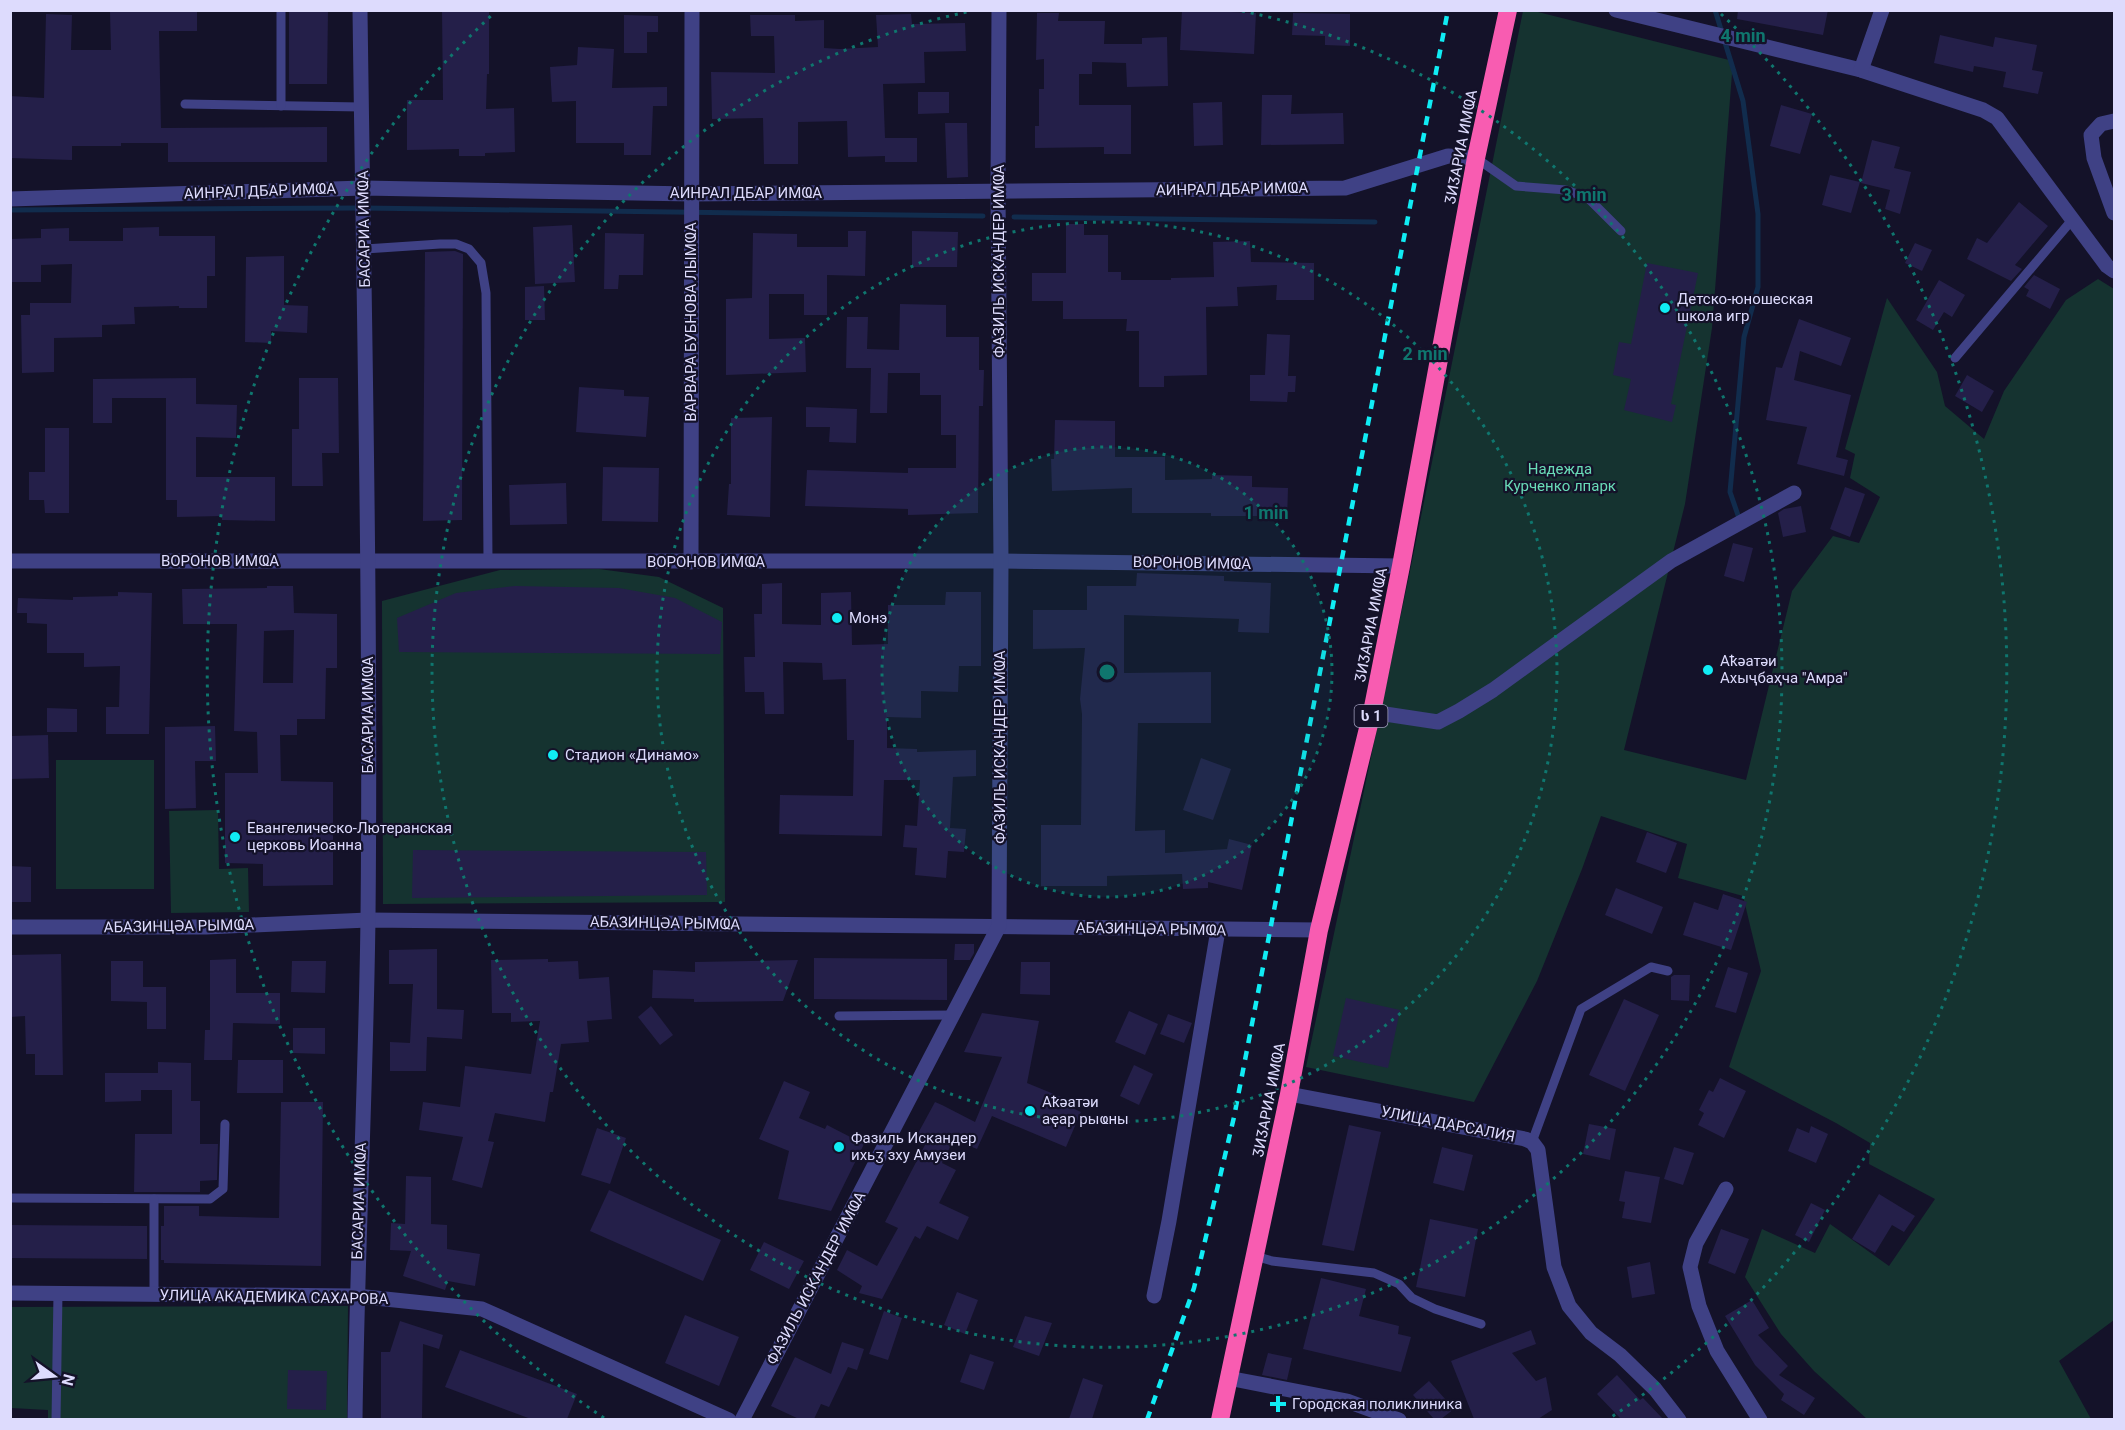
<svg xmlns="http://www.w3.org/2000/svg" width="2125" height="1430" font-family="Roboto,'Noto Sans Georgian',sans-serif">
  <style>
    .green { fill: #153330 }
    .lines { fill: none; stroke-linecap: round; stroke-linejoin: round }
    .stream { stroke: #112c4d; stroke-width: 5 }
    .building { fill: #241f49; fill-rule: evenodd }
    .lane { stroke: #3f4185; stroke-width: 9 }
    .street { stroke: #3f4185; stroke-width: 15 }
    .highway { stroke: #f85cb1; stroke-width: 18 }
    .rail { stroke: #10ecf4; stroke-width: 4.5; stroke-dasharray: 9 8; stroke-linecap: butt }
    .ring { fill: none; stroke: #0f766e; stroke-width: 3; stroke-dasharray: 3 6 }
    .poi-dot { fill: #10ecf4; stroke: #141229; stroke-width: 2 }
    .labels { text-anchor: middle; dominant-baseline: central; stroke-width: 4.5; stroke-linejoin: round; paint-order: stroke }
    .shield { fill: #141229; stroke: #a19fbd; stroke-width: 1.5 }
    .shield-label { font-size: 14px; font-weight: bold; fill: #dddbfd }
    .street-label { font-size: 15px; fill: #dddbfd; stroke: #141229 }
    .poi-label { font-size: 15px; fill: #dddbfd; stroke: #141229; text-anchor: start }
    .park-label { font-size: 15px; fill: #69dbb7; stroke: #141229 }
    .centre { fill: #0f766e; stroke: #141229; stroke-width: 3 }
    .ring-label { font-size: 18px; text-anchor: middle; font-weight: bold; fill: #0f766e; stroke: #141229; stroke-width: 4.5; stroke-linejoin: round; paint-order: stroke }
  </style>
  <rect width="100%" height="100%" fill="#141229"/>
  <g class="green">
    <path d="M1523,11H1534L1733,61L1712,328L1685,504L1624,750L1746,780L1792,591L1833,536L1859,543L1880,497L1850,478L1855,454L1845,449L1887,298L1937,372L1945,406L1984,439L2004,391L2066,300L2098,279L2114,289V1320L2059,1361L2091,1419H1867L1814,1371L1781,1334L1745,1277L1762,1229L1815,1253L1830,1224L1889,1266L1935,1199L1869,1164L1870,1143L1836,1123L1729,1067L1761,971L1743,896L1678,878L1687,844L1601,816L1582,869L1537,981L1474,1102L1306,1067L1409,576Z"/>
    <path d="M599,569L659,577L723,608L725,902L383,904L382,601L500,570Z"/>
    <rect x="56" y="760" width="98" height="129"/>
    <path d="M218,810L219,869L248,868L249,912L171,913L169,811Z"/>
    <path d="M348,1306L347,1419L48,1420V1410L11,1408V1307Z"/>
  </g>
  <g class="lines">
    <g class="stream">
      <path d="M1715,10L1743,101L1758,214V287L1744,337L1730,492L1740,521"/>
      <path d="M10,210L363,208L983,216"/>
      <path d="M1014,217L1375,222"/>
    </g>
  </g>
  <g class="building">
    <path d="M197,10V31H159L161,128L327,127V162H168V143H121V146H72V160L10,158V96L44,98L46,14L72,15L71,50H111L110,12Z"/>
    <path d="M289,10H328L327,84H289Z"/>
    <path d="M442,10H489V74H487L486,109L514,108L515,152L485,153V156H459V149L407,150V100H443Z"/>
    <path d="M1182,10L1256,13L1254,54L1180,50Z"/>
    <path d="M1738,10H1828L1823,35L1737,19Z"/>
    <path d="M1037,13H1059L1058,21H1105L1104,44H1142V38L1167,37L1168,86L1127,87L1126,63L1092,62V74H1079V105H1131V154H1104V147L1035,148V126H1039V89H1044V59L1036,60Z"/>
    <path d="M1293,13L1350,14V46L1325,45V36L1292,35Z"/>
    <path d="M911,14L912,24L965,23L966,51L924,52L925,83L883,84L885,138H917V162H885V156L848,157L847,121L798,122V164H764L763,118L712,119L711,72L775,73L774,36H751L750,15H795V21L824,20V48L840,49L878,47L876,15Z"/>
    <path d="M624,15L658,16V32H647V53H624Z"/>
    <path d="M1940,35L1993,47L1995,37L2037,45L2032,70L2043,72L2038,94L2003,87L2006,72L1974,66L1973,72L1934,63Z"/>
    <path d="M578,47L614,49L612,88L667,87V106H653L651,155H624V143H576V101L552,102L550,67L577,65Z"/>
    <path d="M918,92H949V113L918,114Z"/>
    <path d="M1262,95H1292L1291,114L1343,113L1344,144L1261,145Z"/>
    <path d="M1222,102L1223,145L1194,146L1193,103Z"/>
    <path d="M1781,105L1812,114L1800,154L1770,146Z"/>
    <path d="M945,123H967L968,177L947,178Z"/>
    <path d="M1872,140L1900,147L1894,168L1911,172L1900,214L1885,209L1890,190L1861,183Z"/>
    <path d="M1830,175L1860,182L1851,213L1822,205Z"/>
    <path d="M2019,202L2048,226L2015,265L2022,269L2011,281L1967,259L1977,238L1987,243Z"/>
    <path d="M1066,224H1084V235H1108V272H1121V280H1171V278L1214,277L1213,242L1250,241L1251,262L1314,263V300H1276L1277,285L1237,287L1238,306L1206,307L1207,375L1164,376V387H1139V331H1126L1127,319H1063V301H1032V273H1066Z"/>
    <path d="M572,225L575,282L535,284L533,227Z"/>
    <path d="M159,227V236H215V276H207V308H179V306L134,307L135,324L102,325V337L54,338V372L22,373L21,315H30V303H71L72,264L41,265V282H10V239L41,238V229L69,228V241H123V228Z"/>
    <path d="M848,231H866L865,276L827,275V315H804V294H769V339L805,338L806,372L726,375V299L752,298L753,233L797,234V247H848Z"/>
    <path d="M912,231L958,232L957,267H912Z"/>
    <path d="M605,233L644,234L643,275H619L618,289H604Z"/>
    <path d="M1915,243L1932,250L1922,271L1905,263Z"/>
    <path d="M455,251L463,254L462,520L423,521L425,252Z"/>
    <path d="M284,256V305L308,306L307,333L271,331V343L245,342L246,257Z"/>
    <path d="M1647,263L1698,273L1671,404L1676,405L1672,422L1624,410L1631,379L1613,375L1619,342L1631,344Z"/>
    <path d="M2034,275L2060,289L2050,309L2026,296L2029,290L2024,287Z"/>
    <path d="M1939,280L1965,295L1952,317L1944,312L1933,330L1916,320Z"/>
    <path d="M544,286L545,320H525V287Z"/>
    <path d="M900,304L946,305V337H979V370H984L983,406H979L978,513L908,515V509L805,506L807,470L908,473V468H956V435H941V395H920V373H888L887,413H870L871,368H846L847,317H868L867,349L899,350Z"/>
    <path d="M1799,319L1851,338L1841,366L1800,351L1794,380L1851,395L1836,457L1848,460L1844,476L1797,464L1807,427L1766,420L1776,367L1782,368Z"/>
    <path d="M1267,334L1290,335L1288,376H1296L1295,392H1288L1287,402L1250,401V375H1265Z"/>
    <path d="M1967,375L1994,391L1982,412L1955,396Z"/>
    <path d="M196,378V404L237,405L236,438L196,437V477H275V521L222,520V516L177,517V500H166V398H112V423H93V379Z"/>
    <path d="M299,378H338L339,453H322L323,486H292V429H299Z"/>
    <path d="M579,387L624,390V396L649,397L646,437L576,432Z"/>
    <path d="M806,407L857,409L856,443L829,442L830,427H806Z"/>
    <path d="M772,417L770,517L727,515L729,484H731V418Z"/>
    <path d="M1055,420L1115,421V457H1165V480L1212,479V475L1252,476V487L1288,488L1287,521L1257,520V516H1211V513H1132V488L1052,491L1051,459H1054Z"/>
    <path d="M45,428H69V513H45L44,500H29V472H45Z"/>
    <path d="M603,467L659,468L658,522L602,521Z"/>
    <path d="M566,483L567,524L510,525L509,485Z"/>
    <path d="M1845,487L1865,494L1850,537L1830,529Z"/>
    <path d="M1801,506L1806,532L1783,537L1778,513L1784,509Z"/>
    <path d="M1733,543L1753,548L1744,582L1724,576Z"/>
    <path d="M1137,573L1224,576V581L1271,583L1269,633L1238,632L1239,619L1124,615V673L1211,672V723H1138L1135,831L1165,830V853L1227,849L1229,839L1252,845L1242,890L1208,882V888L1183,889L1182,874L1107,876V886H1041V825H1081L1082,714L1080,699L1085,648L1033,649V610H1087V586H1136Z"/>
    <path d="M782,583V624L821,625V593L851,592L852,645L888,644V605H945L946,592H981V666H959L958,692L921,691V718L887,717V748L917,749V752L976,750V776L953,777L950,828L966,829L964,852L948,851L946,878L915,875L917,848L903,847L905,825L917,826L920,780H884L882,836L779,834L780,795L853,796L854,740H847L846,679L823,680L822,663L783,662L784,714H765L764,692H745L744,657H755L754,614H762V584Z"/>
    <path d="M267,586H293L294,613L337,614V668H326L325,719H297V735H280L281,781L333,782V885L263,886V864L225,863V773H258L257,732L234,731L237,624H183L182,589L267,588ZM294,630L293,683H263L264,631Z"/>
    <path d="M515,586L619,588L675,598L722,622L720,654L399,652L397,618L456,593Z"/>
    <path d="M118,592L152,593L149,734H106V707H119L120,666L84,667V653H47V624L27,623V613H17L18,598L73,600V597L118,596Z"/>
    <path d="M47,708L77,709V732H47Z"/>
    <path d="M215,726L216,761H195L196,808L165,809V727Z"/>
    <path d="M48,735L49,778L10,779V736Z"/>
    <path d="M1201,758L1231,769L1213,820L1183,810Z"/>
    <path d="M1647,832L1677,843L1666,873L1636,862Z"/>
    <path d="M413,850L706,852L707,895L412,898Z"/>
    <path d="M10,866L31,867V902H10Z"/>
    <path d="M1616,888L1663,907L1652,934L1605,915Z"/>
    <path d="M1723,894L1747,902L1731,950L1683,935L1694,902L1718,910Z"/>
    <path d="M955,944H974V953L970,960H954Z"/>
    <path d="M437,949V1009L464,1010L462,1039L427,1037L426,1071H390V1042L410,1043L413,984H389V950Z"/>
    <path d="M61,954L63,1075H35V1054H26L25,1016L10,1017V955Z"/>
    <path d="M814,958L947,959V1000L814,999Z"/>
    <path d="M236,959V993H280V1024L233,1023L232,1060H204L205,1030H210V960Z"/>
    <path d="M548,959V962L578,961L579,979L609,977L612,1019L587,1021L589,1042L561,1044L553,1092H550L545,1122L495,1113L488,1141L494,1142L482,1188L452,1180L463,1137L419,1130L423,1102L460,1107L465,1066L531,1074L540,1021L511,1022V1013H492L491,960Z"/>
    <path d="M798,960L783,1001L694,1002V999L652,998L653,970L695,972V962Z"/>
    <path d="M111,961H143V987H166V1029H147V1002L111,1001Z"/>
    <path d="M292,961H326L325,993L291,992Z"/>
    <path d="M1021,962H1050V995L1020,994Z"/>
    <path d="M1728,967L1748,973L1736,1013L1715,1007Z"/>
    <path d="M1674,975H1690L1689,1001L1671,1000V977Z"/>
    <path d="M1346,998L1400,1010L1388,1068L1333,1056Z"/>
    <path d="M1624,999L1659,1015L1625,1091L1589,1075Z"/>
    <path d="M651,1006L673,1035L660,1045L638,1017Z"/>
    <path d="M1129,1011L1158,1024L1145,1055L1115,1042Z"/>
    <path d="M982,1013L1039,1021L1027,1083L1061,1097L1059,1102L1081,1112L1066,1147L992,1116L977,1149L965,1144L968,1138L957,1133L942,1163L956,1170L939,1203L969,1217L958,1240L927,1226L920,1239L915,1236L882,1299L859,1293L862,1286L837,1270L847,1250L877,1266L898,1228L885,1222L926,1143L916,1137L935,1102L942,1105L975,1122L1002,1057L964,1052Z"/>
    <path d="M1168,1014L1192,1023L1184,1043L1160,1034Z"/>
    <path d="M293,1028H325V1054L293,1053Z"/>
    <path d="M238,1060H283V1093H237Z"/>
    <path d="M158,1062L191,1063V1101H200V1144H218L217,1180L200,1181V1192H134L135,1134H172V1090H141V1101L105,1102V1073H158Z"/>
    <path d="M1134,1065L1153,1074L1139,1105L1120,1096Z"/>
    <path d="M1720,1078L1746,1091L1724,1138L1698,1125L1704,1113L1699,1110L1709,1090L1713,1092Z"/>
    <path d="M784,1081L810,1092L799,1118L825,1129L827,1125L864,1144L831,1211L778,1199L789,1151L759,1139Z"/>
    <path d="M281,1102H323L321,1266L164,1263V1260H161V1226H164V1206H199V1216L279,1218Z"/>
    <path d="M1589,1124L1616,1129L1610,1160L1583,1154Z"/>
    <path d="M1349,1125L1381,1132L1354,1251L1322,1245Z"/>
    <path d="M1811,1126L1828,1134L1816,1163L1788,1151L1797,1128L1809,1133Z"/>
    <path d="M597,1128L626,1138L610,1184L581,1175Z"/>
    <path d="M1442,1147L1473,1155L1464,1191L1433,1183Z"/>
    <path d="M1674,1147L1694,1153L1683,1185L1664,1179Z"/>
    <path d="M1625,1171L1660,1177L1651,1223L1622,1218L1625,1202L1619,1201Z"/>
    <path d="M406,1176L431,1177V1224L447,1225V1249L480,1254L475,1286L448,1281L445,1290L403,1276L411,1251L390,1250L391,1223L405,1224Z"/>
    <path d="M609,1190L721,1240L703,1281L590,1231Z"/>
    <path d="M1879,1194L1915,1216L1904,1232L1892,1225L1875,1253L1852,1239Z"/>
    <path d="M1811,1203L1825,1210L1809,1242L1795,1235Z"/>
    <path d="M1430,1219L1478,1229L1465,1297L1416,1287Z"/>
    <path d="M10,1225L147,1226V1259L10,1258Z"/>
    <path d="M1721,1229L1749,1239L1735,1274L1708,1263Z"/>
    <path d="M764,1242L804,1261L789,1289L750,1270Z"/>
    <path d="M1650,1262L1655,1294L1632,1298L1627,1267Z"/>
    <path d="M1321,1278L1366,1289L1359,1316L1399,1326L1398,1334L1411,1337L1401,1372L1303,1349Z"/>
    <path d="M957,1292L978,1300L965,1334L944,1325Z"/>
    <path d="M1752,1300L1769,1328L1758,1335L1788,1366L1779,1375L1815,1398L1804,1415L1781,1400L1784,1394L1755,1365L1725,1316Z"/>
    <path d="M884,1311L902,1318L888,1360L869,1354Z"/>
    <path d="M685,1315L739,1337L719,1386L665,1363Z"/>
    <path d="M1025,1316L1052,1323L1039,1356L1013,1347Z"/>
    <path d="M400,1321L443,1335L439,1349L423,1344L422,1419H381V1352H390Z"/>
    <path d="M1531,1330L1536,1344L1512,1353L1536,1381L1546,1377L1552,1410L1538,1419H1474L1451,1361Z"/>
    <path d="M842,1342L864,1349L857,1370L848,1367L829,1407L821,1404L814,1419H799L771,1406L795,1357L831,1374Z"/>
    <path d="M460,1350L577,1394L567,1419H531L445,1387Z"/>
    <path d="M1268,1353L1292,1358L1287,1380L1262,1375Z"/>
    <path d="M970,1354L994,1362L984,1390L960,1382Z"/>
    <path d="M288,1370L327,1371L326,1410L287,1409Z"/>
    <path d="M1617,1375L1640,1400L1643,1398L1663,1419H1621L1597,1394Z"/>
    <path d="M1083,1378L1103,1385L1092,1419H1069Z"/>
    <path d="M1429,1381L1454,1409L1441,1419H1434L1413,1395Z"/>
  </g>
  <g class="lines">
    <g class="lane">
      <path d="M185,104L362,107"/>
      <path d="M281,106V10"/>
      <path d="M1476,158L1516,186L1566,190L1588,198L1621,231"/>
      <path d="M365,249L440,244H456L469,249L481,263L486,293L488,560"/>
      <path d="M1955,358L2072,220"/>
      <path d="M839,1016L953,1015"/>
      <path d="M1532,1142L1581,1009L1651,967L1668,971"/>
      <path d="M10,1198L210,1199L223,1189L225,1124"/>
      <path d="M1255,1256L1272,1261L1374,1273L1399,1284L1412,1298L1435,1309L1481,1324"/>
      <path d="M154,1294V1199"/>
      <path d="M56,1420L58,1293"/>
    </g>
    <g class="street">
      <path d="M1616,10L1861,70L1983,110L1997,118L2107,266L2114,271"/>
      <path d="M1861,70L1882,10"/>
      <path d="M2114,121L2101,124L2091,135L2094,158L2114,213"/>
      <path d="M10,199L363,188L692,194L1345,188L1448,156L1476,158"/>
      <path d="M10,561H1001L1401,566"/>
      <path d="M691,562L692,10"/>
      <path d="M1372,712L1438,722L1459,711L1493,690L1671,561L1794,493"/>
      <path d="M10,927H206L368,920L1319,930"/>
      <path d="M1289,1094L1525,1139L1532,1142L1538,1150L1554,1267L1569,1306L1591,1333L1620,1355L1655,1389L1679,1420"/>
      <path d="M1726,1189L1696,1243L1690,1267L1699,1306L1717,1351L1760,1420"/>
      <path d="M10,1293L356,1296L482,1309L729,1420"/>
      <path d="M1154,1296L1169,1221L1218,930"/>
      <path d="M1228,1378L1347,1401L1399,1420"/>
      <path d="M355,1420C357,1252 366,1084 368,917C371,615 364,313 360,10"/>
      <path d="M742,1420L999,926L1001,561L998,192L999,10"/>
    </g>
    <path class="highway" d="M1220,1420L1289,1094L1319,930L1372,712L1401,566L1476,158L1508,10"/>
    <path class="rail" d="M1147,1420L1194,1288L1234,1117L1448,10"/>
  </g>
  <circle cx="1107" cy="672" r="225" fill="#0f766e" fill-opacity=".12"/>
  <g class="ring">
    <circle cx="1107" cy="672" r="225"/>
    <circle cx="1107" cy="672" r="450"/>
    <path d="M1242 11A675 675 0 1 1 972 11"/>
    <path d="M604 1418A900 900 0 0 1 493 14M1721 14A900 900 0 0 1 1610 1418"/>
  </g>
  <g class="poi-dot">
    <circle cx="1665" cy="308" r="6"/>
    <circle cx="837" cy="618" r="6"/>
    <circle cx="1708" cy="670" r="6"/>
    <circle cx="553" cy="755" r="6"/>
    <circle cx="235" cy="837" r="6"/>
    <circle cx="1030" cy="1111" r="6"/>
    <circle cx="839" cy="1147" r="6"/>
    <path d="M1275 1395h6v6h6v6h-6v6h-6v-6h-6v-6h6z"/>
  </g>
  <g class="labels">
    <rect class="shield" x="1354.5" y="705" width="33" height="22" rx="4.5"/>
    <g class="shield-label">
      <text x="1371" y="716">ს 1</text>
    </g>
    <g class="street-label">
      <text transform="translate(1461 147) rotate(-79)">ӠИӠАРИА ИМҨА</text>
      <text transform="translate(1232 189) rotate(-1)">АИНРАЛ ДБАР ИМҨА</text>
      <text transform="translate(260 191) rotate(-2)">АИНРАЛ ДБАР ИМҨА</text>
      <text x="746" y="193">АИНРАЛ ДБАР ИМҨА</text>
      <text transform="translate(364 229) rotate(-91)">БАСАРИА ИМҨА</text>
      <text transform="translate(999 261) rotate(-90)">ФАЗИЛЬ ИСКАНДЕР ИМҨА</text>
      <text transform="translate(691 322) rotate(-90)">ВАРВАРА БУБНОВА ЛЫМҨА</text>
      <text x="220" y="561">ВОРОНОВ ИМҨА</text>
      <text x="706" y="562">ВОРОНОВ ИМҨА</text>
      <text transform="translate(1192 563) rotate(1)">ВОРОНОВ ИМҨА</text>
      <text transform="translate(1371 625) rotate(-79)">ӠИӠАРИА ИМҨА</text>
      <text transform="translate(368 715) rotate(-90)">БАСАРИА ИМҨА</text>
      <text transform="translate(1000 747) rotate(-90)">ФАЗИЛЬ ИСКАНДЕР ИМҨА</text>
      <text transform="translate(665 923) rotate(1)">АБАЗИНЦӘА РЫМҨА</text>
      <text transform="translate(179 926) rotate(-1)">АБАЗИНЦӘА РЫМҨА</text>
      <text transform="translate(1151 929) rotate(1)">АБАЗИНЦӘА РЫМҨА</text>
      <text transform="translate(1269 1100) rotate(-79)">ӠИӠАРИА ИМҨА</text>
      <text transform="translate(1448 1124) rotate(11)">УЛИЦА ДАРСАЛИЯ</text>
      <text transform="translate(359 1201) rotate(-88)">БАСАРИА ИМҨА</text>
      <text transform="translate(816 1278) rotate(-62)">ФАЗИЛЬ ИСКАНДЕР ИМҨА</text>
      <text transform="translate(274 1297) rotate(1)">УЛИЦА АКАДЕМИКА САХАРОВА</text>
    </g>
    <g class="poi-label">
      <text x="1677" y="299">Детско-юношеская<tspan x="1677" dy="17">школа игр</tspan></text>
      <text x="849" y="618">Монэ</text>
      <text x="1720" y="661">Аҟәатәи<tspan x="1720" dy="17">Ахыҷбаҳча "Амра"</tspan></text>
      <text x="565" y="755">Cтадион «Динамо»</text>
      <text x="247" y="828">Евангелическо-Лютеранская<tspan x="247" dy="17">церковь Иоанна</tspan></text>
      <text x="1042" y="1102">Аҟәатәи<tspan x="1042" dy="17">аҿар рыҩны</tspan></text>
      <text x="851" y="1138">Фазиль Искандер<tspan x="851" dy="17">ихьӡ зху Амузеи</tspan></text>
      <text x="1292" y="1404">Городская поликлиника</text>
    </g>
    <g class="park-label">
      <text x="1560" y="469">Надежда<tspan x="1560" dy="17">Курченко лпарк</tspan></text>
    </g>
  </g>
  <circle cx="1107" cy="672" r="9" class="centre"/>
  <g class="ring-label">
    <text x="1743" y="42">4 min</text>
    <text x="1584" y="201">3 min</text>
    <text x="1425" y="360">2 min</text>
    <text x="1266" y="519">1 min</text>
  </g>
  <rect width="2125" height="1430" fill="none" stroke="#dddbfd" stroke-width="24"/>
  <g transform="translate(54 1376) rotate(105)" stroke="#141229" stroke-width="4.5" paint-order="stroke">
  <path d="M0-4.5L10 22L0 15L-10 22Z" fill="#dddbfd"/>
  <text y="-9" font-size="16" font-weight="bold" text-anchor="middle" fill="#dddbfd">N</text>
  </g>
</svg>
